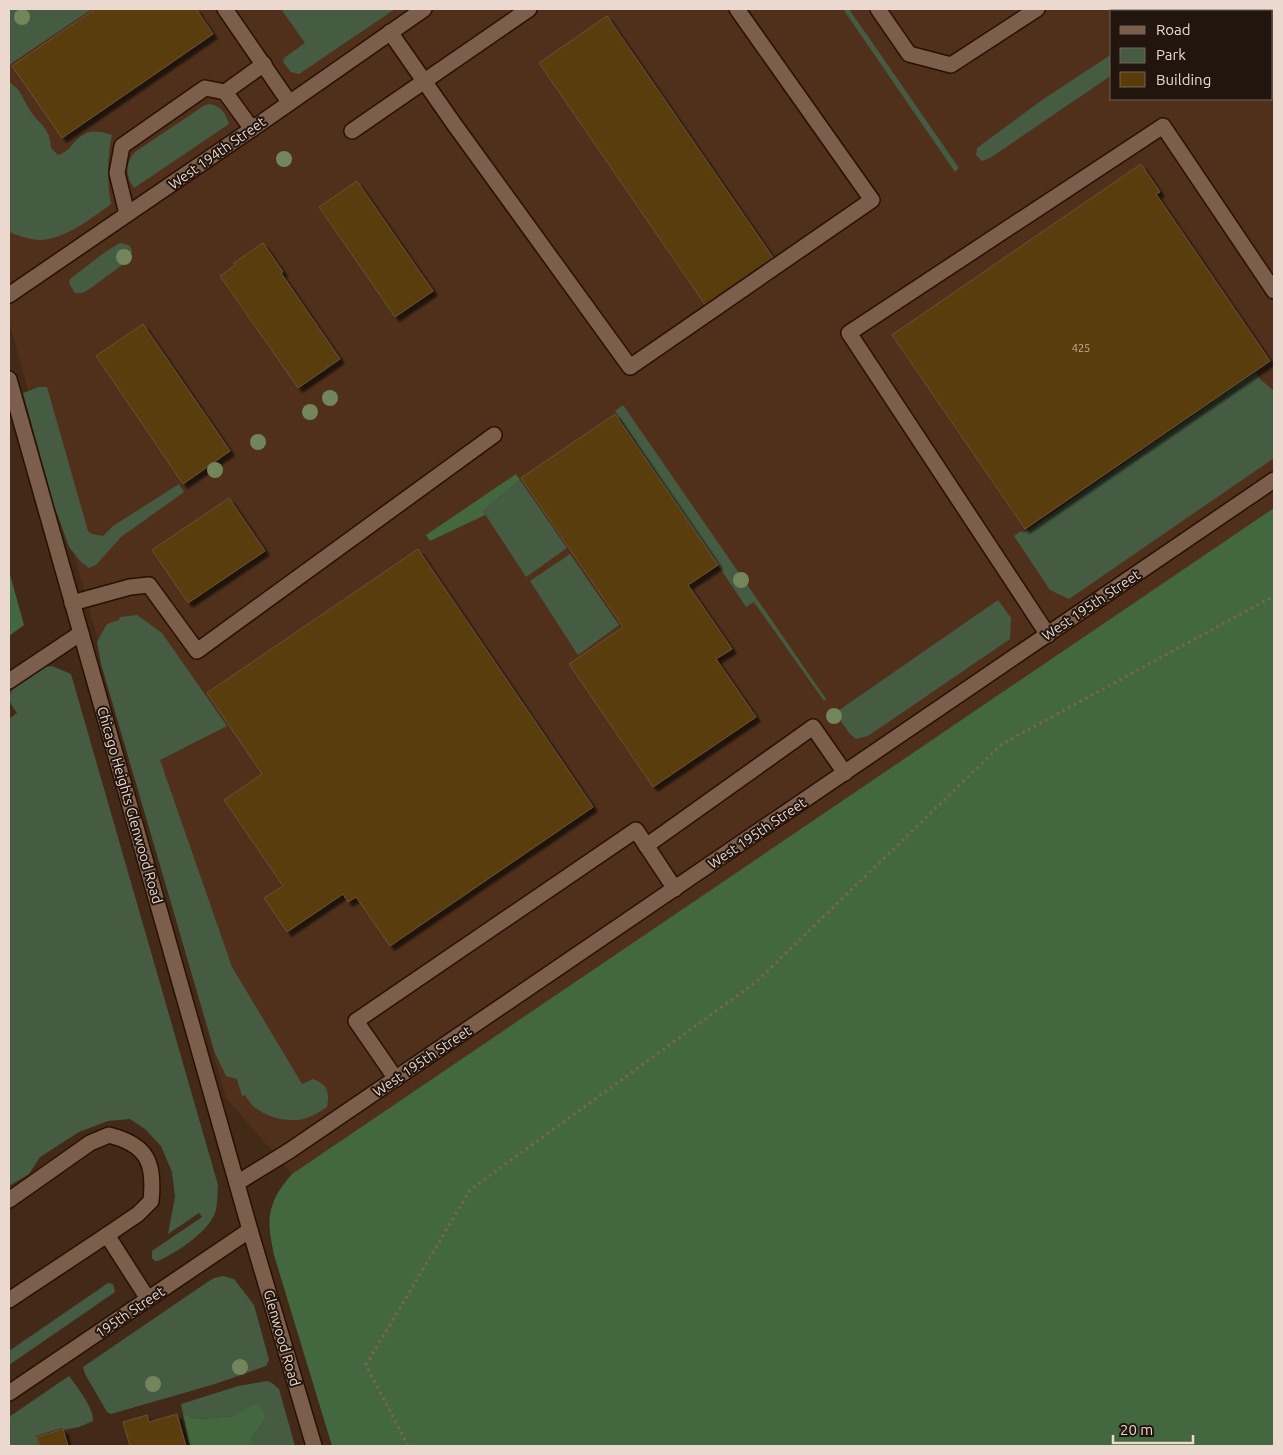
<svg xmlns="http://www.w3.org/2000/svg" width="1283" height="1455" font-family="Ubuntu,sans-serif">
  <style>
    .built { fill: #50301b; fill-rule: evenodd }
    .green { fill: #455c42 }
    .forest { fill: #43673f }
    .building { fill: #5a3c09; stroke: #665338; filter: url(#shadow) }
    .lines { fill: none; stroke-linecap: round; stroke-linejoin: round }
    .minor-casing { stroke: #281102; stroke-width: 18 }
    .path { stroke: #7b6455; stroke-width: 3; stroke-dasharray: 2.5 4; stroke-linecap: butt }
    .minor { stroke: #7b5e4c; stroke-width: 15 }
    .tree { fill: #72855b }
    .labels { text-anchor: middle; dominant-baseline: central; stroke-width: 4; stroke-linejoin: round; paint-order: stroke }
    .number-label { font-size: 11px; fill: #c7b29e }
    .street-label { font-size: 14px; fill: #ebd9cf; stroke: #21150e }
  </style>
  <defs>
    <filter id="shadow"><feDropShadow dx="4.5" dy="4.5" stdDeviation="1" flood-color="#0009"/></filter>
  </defs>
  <rect width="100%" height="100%" fill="#432918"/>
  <path class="built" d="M9,9H1274V508L292,1174L226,1098L9,322ZM1112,11H1272V99H1112Z"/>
  <g class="green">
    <path d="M9,9H92L9,65Z"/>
    <path d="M281,9H395L299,74L291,72L283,62L284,58L305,43Z"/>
    <path d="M843,9H849L959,168L955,172Z"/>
    <path d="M1112,54V75L990,158L982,161L976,155L977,148L1042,100Z"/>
    <path d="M9,82C21,90 21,95 28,107C37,124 50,125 51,148L58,155C64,153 68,150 72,145C85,130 93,129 112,135C107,158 107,181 111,204C92,218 64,240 39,240C28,239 19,236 9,232Z"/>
    <path d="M210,104C222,107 225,113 229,124L134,188C125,176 125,163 135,152L205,105Z"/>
    <path d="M120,243L125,244L130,246L132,251L129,260L88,290L82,293H75L69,283L70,279L105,252Z"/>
    <path d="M1256,372L1260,379L1274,391V458L1069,599L1050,590L1014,536L1021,531L1024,533Z"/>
    <path d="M39,387H47L88,531L92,534L103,536L113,526L179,484L184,492L121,537L96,565L89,568L81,562L69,547L54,505L23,393Z"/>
    <path d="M623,405L826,699L824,701L754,602L746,607L615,411Z"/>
    <path d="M520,480L567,548L526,577L483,511Z"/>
    <path d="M570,554L619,625L578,655L530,581Z"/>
    <path d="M998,600L1011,618L1010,639L868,736L856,739L850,734L835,713Z"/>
    <path d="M137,615L162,633L227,726L160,760L232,967L302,1084L313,1079C327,1084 330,1092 327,1107C320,1111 314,1116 306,1118C290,1124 264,1117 252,1105C249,1102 247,1098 245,1095L242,1096L237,1079L226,1076L215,1053L101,664L97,642L107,624L119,620L120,617Z"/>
    <path d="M52,666L71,674L218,1185C217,1194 218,1204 215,1213C207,1233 177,1252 158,1261H155L152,1258V1251L202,1217L199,1213L168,1234L175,1197L172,1172L161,1146L145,1129L130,1119L108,1121L79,1132L40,1157L29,1174L9,1186V719L17,713C11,705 6,698 13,689L45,667Z"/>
    <path d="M223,1276L234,1279L254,1305L269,1360L266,1366L215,1384L111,1414L107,1412L85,1374L83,1367L206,1283L214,1278Z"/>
    <path d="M108,1283L113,1284L115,1292L9,1365V1351Z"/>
    <path d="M69,1376C77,1387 94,1408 93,1421L79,1427L64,1430L62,1428L36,1436L39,1446H9V1417Z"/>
    <path d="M267,1381L272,1383L279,1389L295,1446H251V1439L266,1418L235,1416L198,1419L183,1414L181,1404L238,1386Z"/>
  </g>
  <g class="forest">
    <path d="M516,474L520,480L483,511L485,515L430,541L426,535Z"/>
    <path d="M1274,508V1446H332L274,1255C266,1218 267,1203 292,1174Z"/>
    <path d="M9,571L24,625L9,636Z"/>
    <path d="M257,1403L266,1418L251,1439V1446H190L183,1414L198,1419L235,1416Z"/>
  </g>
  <g class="building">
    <path d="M95,9H196L213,34L62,138L12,66Z"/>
    <path d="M607,16L776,262L708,309L539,63Z"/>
    <path d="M1141,164L1160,192L1156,194L1270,361L1025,529L892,335Z"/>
    <path d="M357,181L433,291L395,317L319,207Z"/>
    <path d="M263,243L283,272L281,273L340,359L298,388L220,276L235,265L234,263Z"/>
    <path d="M143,324L230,451L183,484L96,356Z"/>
    <path d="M615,414L718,565L688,585L732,649L716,659L756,717L653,787L569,664L623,627L521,478Z"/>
    <path d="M229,498L265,551L188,603L152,550Z"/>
    <path d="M418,549L593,807L390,946L356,897L348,902L343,894L287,932L264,898L283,886L224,800L262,774L207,693Z"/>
    <path d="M177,1414L186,1446H130L123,1422L147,1415L149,1422Z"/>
    <path d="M63,1429L68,1446H40L37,1437Z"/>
  </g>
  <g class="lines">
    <defs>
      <g id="minor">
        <path d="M225,9L289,102"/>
        <path d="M878,9L909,54L951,65L1037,9"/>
        <path d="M390,32L454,124L630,367L872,200L737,9"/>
        <path d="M225,92L264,64"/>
        <path d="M352,131L529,9"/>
        <path d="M127,214L117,173L122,146L205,88L225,92L252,129"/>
        <path d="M9,295L252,129L424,9"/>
        <path d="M9,379L250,1230L314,1446"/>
        <path d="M72,603L130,587L149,585L197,651L494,435"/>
        <path d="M1048,635L849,333L1163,126L1274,291"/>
        <path d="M9,681L81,633"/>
        <path d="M646,846L813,727L845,773"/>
        <path d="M396,1079L356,1021L636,830L675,889"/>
        <path d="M237,1183L289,1151L1274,480"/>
        <path d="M9,1200L90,1143L109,1135C148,1145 155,1163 151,1201L138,1214L107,1235L148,1299"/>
        <path d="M9,1300L107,1235"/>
        <path d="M9,1393L250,1230"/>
      </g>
    </defs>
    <use href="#minor" class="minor-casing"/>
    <path class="path" d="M408,1446L366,1365L470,1190L756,982L1002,744L1274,596"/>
    <use href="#minor" class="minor"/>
  </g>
  <g class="tree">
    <circle cx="22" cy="17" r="8"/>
    <circle cx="284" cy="159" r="8"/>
    <circle cx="124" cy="257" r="8"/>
    <circle cx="330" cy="398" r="8"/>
    <circle cx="310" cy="412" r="8"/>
    <circle cx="258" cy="442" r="8"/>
    <circle cx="215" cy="470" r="8"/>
    <circle cx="741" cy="580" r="8"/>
    <circle cx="834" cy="716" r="8"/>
    <circle cx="240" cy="1367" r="8"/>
    <circle cx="153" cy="1384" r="8"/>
  </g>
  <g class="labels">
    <g class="number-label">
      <text x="1081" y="348">425</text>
    </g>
    <g class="street-label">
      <text transform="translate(217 153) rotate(-35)">West 194th Street</text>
      <text transform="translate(1091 605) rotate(-34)">West 195th Street</text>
      <text transform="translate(130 805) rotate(74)">Chicago Heights Glenwood Road</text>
      <text transform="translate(757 833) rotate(-34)">West 195th Street</text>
      <text transform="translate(422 1061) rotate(-34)">West 195th Street</text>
      <text transform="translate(130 1312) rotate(-34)">195th Street</text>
      <text transform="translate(282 1338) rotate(74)">Glenwood Road</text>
    </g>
  </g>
  <rect width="1283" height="1455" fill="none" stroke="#ebd9cf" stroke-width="20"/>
  <rect x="1110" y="10" width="162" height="90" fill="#21150e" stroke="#72635b"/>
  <rect x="1120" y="26" width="25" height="8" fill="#7b5e4c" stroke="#72635b"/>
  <text x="1156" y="35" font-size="15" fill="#ebd9cf">Road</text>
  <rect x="1120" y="48" width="25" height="15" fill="#455c42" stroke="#72635b"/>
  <text x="1156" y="60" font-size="15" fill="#ebd9cf">Park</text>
  <rect x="1120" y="72" width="25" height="15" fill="#5a3c09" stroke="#72635b"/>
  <text x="1156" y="85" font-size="15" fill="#ebd9cf">Building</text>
  <path d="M1113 1435v8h80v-8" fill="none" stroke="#ebd9cf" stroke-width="2.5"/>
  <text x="1120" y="1435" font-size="15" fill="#ebd9cf" stroke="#21150e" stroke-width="4" paint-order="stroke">20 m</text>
</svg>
